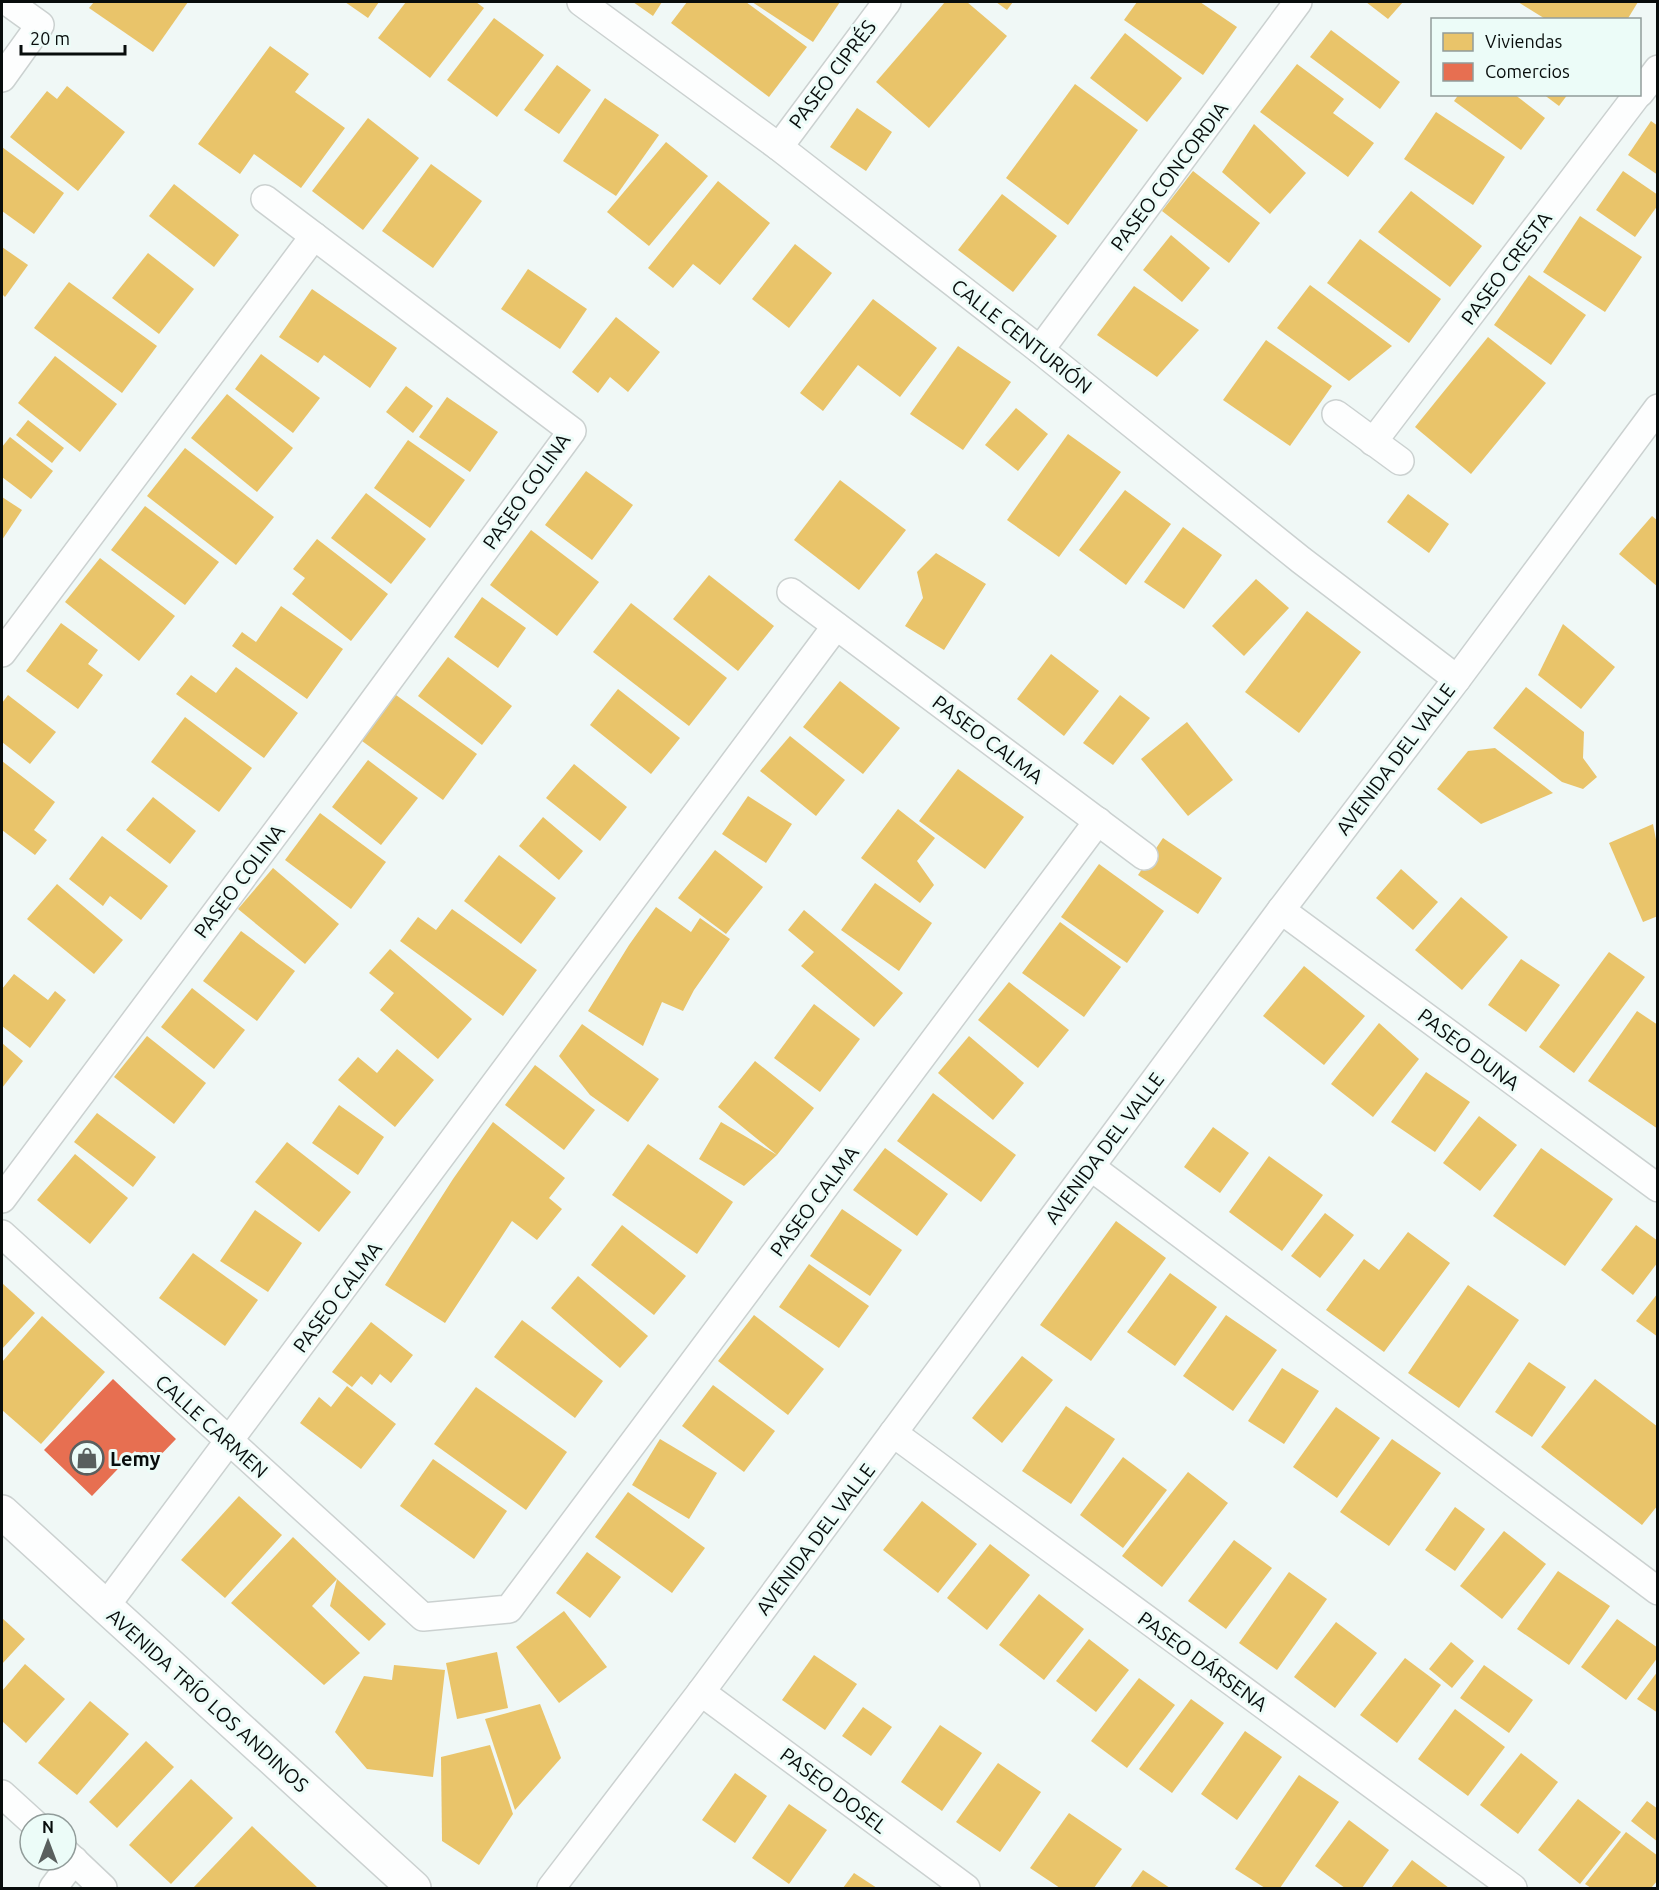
<svg xmlns="http://www.w3.org/2000/svg" width="1659" height="1890" font-family="Ubuntu,sans-serif">
  <style>
    .homes { fill: #e9c46a }
    .shops { fill: #e76f51 }
    .lines { fill: none; stroke-linecap: round; stroke-linejoin: round }
    .minor-casing { stroke: #cbd1d0; stroke-width: 30 }
    .tertiary-casing { stroke: #cbd1d0; stroke-width: 36 }
    .minor { stroke: #fdfefe; stroke-width: 27 }
    .tertiary { stroke: #fdfefe; stroke-width: 33 }
    .labels { text-anchor: middle; dominant-baseline: central; stroke-width: 6; stroke-linejoin: round; paint-order: stroke }
    .street-label { font-size: 20px; fill: #080d0c; stroke: #ecfcf8 }
    .poi-label { font-size: 20px; font-weight: bold; fill: #080d0c; stroke: #ecfcf8; text-anchor: start }
  </style>
  <rect width="100%" height="100%" fill="#f0f8f6"/>
  <g class="homes">
    <path d="M94,2H188L153,52L89,8Z"/>
    <path d="M345,2H379L368,18Z"/>
    <path d="M406,2H476L484,8L430,78L378,38Z"/>
    <path d="M633,2H662L653,16Z"/>
    <path d="M687,2H746L807,47L769,97L671,23Z"/>
    <path d="M752,2H840L813,42Z"/>
    <path d="M945,2H967L1007,36L929,128L876,82Z"/>
    <path d="M996,2H1013L1007,10Z"/>
    <path d="M1137,2H1200L1237,27L1203,75L1124,20Z"/>
    <path d="M1366,2H1403L1388,19Z"/>
    <path d="M1518,2H1638L1627,20H1547Z"/>
    <path d="M494,18L544,55L497,117L447,80Z"/>
    <path d="M1331,30L1400,82L1380,109L1310,57Z"/>
    <path d="M1125,33L1182,78L1147,122L1090,78Z"/>
    <path d="M270,46L309,74L295,92L345,128L301,188L254,154L240,174L198,144Z"/>
    <path d="M1297,64L1344,99L1333,113L1374,143L1348,177L1260,112Z"/>
    <path d="M557,65L591,90L559,134L524,110Z"/>
    <path d="M1075,84L1138,130L1068,225L1006,178Z"/>
    <path d="M67,86L125,132L78,191L10,137L47,91L57,99Z"/>
    <path d="M1459,94H1514L1545,118L1521,150L1454,101Z"/>
    <path d="M1543,94H1568L1559,106Z"/>
    <path d="M605,98L659,135L616,196L563,161Z"/>
    <path d="M857,108L892,132L866,171L830,147Z"/>
    <path d="M1436,112L1505,157L1473,205L1404,159Z"/>
    <path d="M368,118L419,158L363,230L312,191Z"/>
    <path d="M1651,121L1658,126V175L1628,155Z"/>
    <path d="M1254,124L1306,173L1270,214L1222,172Z"/>
    <path d="M666,142L708,176L649,246L607,212Z"/>
    <path d="M2,147L64,193L34,234L2,211Z"/>
    <path d="M431,164L482,201L433,268L382,231Z"/>
    <path d="M1193,171L1260,223L1229,263L1162,211Z"/>
    <path d="M1623,171L1658,195V205L1635,237L1596,210Z"/>
    <path d="M718,181L770,223L720,285L693,264L673,288L648,268Z"/>
    <path d="M174,184L239,235L214,267L149,216Z"/>
    <path d="M1411,191L1482,246L1450,287L1378,232Z"/>
    <path d="M1002,194L1057,236L1013,292L958,250Z"/>
    <path d="M1580,216L1642,257L1605,312L1543,272Z"/>
    <path d="M1171,235L1210,268L1182,302L1143,270Z"/>
    <path d="M1360,239L1441,299L1409,343L1327,283Z"/>
    <path d="M795,244L832,273L789,328L752,299Z"/>
    <path d="M2,247L28,265L5,297L2,294Z"/>
    <path d="M148,253L194,289L159,334L112,298Z"/>
    <path d="M528,269L587,309L560,349L501,309Z"/>
    <path d="M1529,275L1586,315L1551,365L1494,325Z"/>
    <path d="M69,282L157,346L122,393L34,328Z"/>
    <path d="M1310,285L1392,346L1349,381L1277,328Z"/>
    <path d="M1134,286L1199,330L1157,377L1097,335Z"/>
    <path d="M312,289L397,348L370,388L324,355L318,363L279,337Z"/>
    <path d="M873,299L937,348L900,397L858,365L823,411L800,393Z"/>
    <path d="M616,317L660,352L628,392L610,377L598,393L572,372Z"/>
    <path d="M1488,337L1546,383L1471,474L1415,427Z"/>
    <path d="M1266,340L1332,386L1290,446L1223,400Z"/>
    <path d="M958,346L1011,382L963,450L910,414Z"/>
    <path d="M261,354L320,398L293,433L235,389Z"/>
    <path d="M55,356L117,404L80,452L18,403Z"/>
    <path d="M406,386L433,406L413,433L386,412Z"/>
    <path d="M227,394L293,448L257,492L191,438Z"/>
    <path d="M447,397L498,432L470,472L419,437Z"/>
    <path d="M1016,408L1048,434L1018,471L985,445Z"/>
    <path d="M28,420L64,448L52,463L16,435Z"/>
    <path d="M1068,434L1121,472L1059,557L1007,520Z"/>
    <path d="M10,437L53,471L31,499L2,477V447Z"/>
    <path d="M408,440L465,480L430,528L374,488Z"/>
    <path d="M185,448L274,517L236,565L147,496Z"/>
    <path d="M586,471L633,505L592,560L545,525Z"/>
    <path d="M840,480L906,530L859,590L794,540Z"/>
    <path d="M1125,490L1171,524L1126,585L1079,550Z"/>
    <path d="M366,493L426,539L391,584L331,538Z"/>
    <path d="M1408,494L1449,524L1429,553L1387,522Z"/>
    <path d="M2,497L22,510L2,540Z"/>
    <path d="M145,506L219,562L185,605L111,550Z"/>
    <path d="M1652,516L1658,521V587L1619,554Z"/>
    <path d="M1183,527L1222,555L1184,609L1144,582Z"/>
    <path d="M531,530L599,582L557,636L490,585Z"/>
    <path d="M317,539L388,594L351,641L292,594L305,578L293,569Z"/>
    <path d="M936,553L986,584L944,650L905,626L923,598L917,572Z"/>
    <path d="M100,558L175,616L139,661L65,602Z"/>
    <path d="M709,575L774,626L738,671L673,619Z"/>
    <path d="M1256,579L1289,608L1244,656L1212,626Z"/>
    <path d="M482,597L526,628L498,668L454,637Z"/>
    <path d="M631,603L727,678L689,726L593,652Z"/>
    <path d="M281,606L343,649L307,699L232,646L242,632L256,642Z"/>
    <path d="M1307,611L1361,652L1299,733L1245,692Z"/>
    <path d="M61,623L98,650L88,664L103,675L78,709L26,671Z"/>
    <path d="M1563,624L1615,667L1581,709L1538,675Z"/>
    <path d="M1051,654L1099,691L1064,736L1017,699Z"/>
    <path d="M448,657L512,706L482,745L418,696Z"/>
    <path d="M236,667L298,713L264,758L176,694L191,675L216,693Z"/>
    <path d="M840,681L900,728L863,774L803,727Z"/>
    <path d="M1526,687L1584,732L1583,758L1597,777L1583,789L1562,782L1493,728Z"/>
    <path d="M618,689L680,738L651,774L590,725Z"/>
    <path d="M8,695L56,732L30,764L2,742V703Z"/>
    <path d="M396,695L477,754L443,800L362,741Z"/>
    <path d="M1120,695L1150,718L1113,765L1083,743Z"/>
    <path d="M185,717L252,768L219,812L151,762Z"/>
    <path d="M1187,722L1233,780L1188,816L1141,759Z"/>
    <path d="M790,736L845,780L816,816L760,771Z"/>
    <path d="M1495,748L1553,793L1481,824L1437,789L1468,751Z"/>
    <path d="M368,760L418,798L381,845L332,807Z"/>
    <path d="M2,761L55,802L34,830L47,840L35,855L2,830Z"/>
    <path d="M574,764L627,807L600,841L546,798Z"/>
    <path d="M958,769L1024,817L985,869L919,821Z"/>
    <path d="M748,796L792,824L766,863L722,834Z"/>
    <path d="M153,797L196,831L170,864L126,830Z"/>
    <path d="M898,809L935,838L917,861L934,885L920,903L861,858Z"/>
    <path d="M320,813L386,862L351,909L285,860Z"/>
    <path d="M543,817L583,851L559,880L519,846Z"/>
    <path d="M1653,824L1658,850V916L1643,922L1609,843Z"/>
    <path d="M102,836L168,886L141,920L110,896L103,906L69,879Z"/>
    <path d="M1163,838L1222,878L1198,914L1138,875Z"/>
    <path d="M715,850L763,887L726,934L678,898Z"/>
    <path d="M499,855L556,898L521,944L464,901Z"/>
    <path d="M1099,864L1164,911L1127,963L1061,917Z"/>
    <path d="M273,868L339,924L305,964L238,909Z"/>
    <path d="M1401,869L1438,902L1413,930L1376,898Z"/>
    <path d="M875,883L932,923L899,971L841,930Z"/>
    <path d="M57,884L123,940L94,974L27,919Z"/>
    <path d="M1461,897L1508,937L1462,990L1415,950Z"/>
    <path d="M656,907L691,932L700,918L730,939L694,990L683,1011L662,1002L643,1046L588,1011L629,945Z"/>
    <path d="M452,909L537,970L503,1016L400,941L418,917L436,930Z"/>
    <path d="M804,910L903,993L874,1027L801,966L814,952L788,930Z"/>
    <path d="M1060,922L1121,967L1084,1017L1022,973Z"/>
    <path d="M241,931L295,971L257,1021L203,981Z"/>
    <path d="M390,949L472,1019L438,1059L380,1010L394,993L369,973Z"/>
    <path d="M1609,952L1645,977L1574,1073L1539,1047Z"/>
    <path d="M1521,959L1560,985L1526,1032L1488,1005Z"/>
    <path d="M1304,966L1365,1016L1324,1065L1263,1016Z"/>
    <path d="M14,974L48,1000L55,991L66,1000L30,1048L2,1026V989Z"/>
    <path d="M1009,982L1069,1030L1038,1068L978,1020Z"/>
    <path d="M192,988L245,1030L214,1069L161,1027Z"/>
    <path d="M814,1004L860,1039L820,1092L774,1058Z"/>
    <path d="M1637,1011L1658,1025V1129L1588,1081Z"/>
    <path d="M1379,1023L1419,1059L1373,1117L1331,1084Z"/>
    <path d="M582,1024L659,1079L628,1122L590,1095L559,1056Z"/>
    <path d="M147,1036L206,1083L174,1124L114,1077Z"/>
    <path d="M969,1036L1024,1083L993,1120L938,1073Z"/>
    <path d="M2,1043L23,1061L2,1088Z"/>
    <path d="M397,1049L434,1080L395,1127L338,1080L358,1057L377,1073Z"/>
    <path d="M755,1061L814,1108L777,1155L744,1186L699,1159L721,1122L777,1155L718,1107Z"/>
    <path d="M535,1065L595,1110L564,1150L505,1105Z"/>
    <path d="M1426,1072L1470,1102L1435,1152L1391,1122Z"/>
    <path d="M933,1093L1016,1155L981,1202L897,1141Z"/>
    <path d="M339,1105L384,1137L358,1175L312,1143Z"/>
    <path d="M97,1113L156,1157L133,1187L74,1142Z"/>
    <path d="M1479,1116L1517,1145L1480,1191L1443,1163Z"/>
    <path d="M493,1122L565,1178L549,1198L562,1209L537,1240L512,1221L445,1323L385,1285L453,1179Z"/>
    <path d="M1213,1127L1249,1153L1220,1193L1184,1167Z"/>
    <path d="M287,1142L351,1192L319,1232L255,1182Z"/>
    <path d="M648,1144L733,1202L697,1254L612,1195Z"/>
    <path d="M885,1148L948,1194L917,1236L853,1190Z"/>
    <path d="M1541,1148L1613,1199L1565,1266L1493,1216Z"/>
    <path d="M75,1154L128,1198L90,1244L37,1200Z"/>
    <path d="M1269,1156L1323,1195L1282,1251L1229,1212Z"/>
    <path d="M842,1209L902,1250L870,1296L810,1256Z"/>
    <path d="M255,1210L302,1243L268,1292L220,1261Z"/>
    <path d="M1325,1213L1354,1235L1320,1278L1291,1256Z"/>
    <path d="M1116,1221L1166,1258L1091,1361L1040,1325Z"/>
    <path d="M622,1225L686,1276L654,1315L591,1265Z"/>
    <path d="M1636,1225L1658,1241V1262L1633,1295L1601,1270Z"/>
    <path d="M1408,1232L1450,1263L1384,1352L1326,1310L1364,1259L1379,1270Z"/>
    <path d="M193,1253L258,1300L225,1346L159,1298Z"/>
    <path d="M809,1264L869,1306L839,1348L779,1307Z"/>
    <path d="M1170,1273L1217,1307L1175,1366L1127,1332Z"/>
    <path d="M578,1276L648,1336L620,1368L551,1308Z"/>
    <path d="M2,1283L35,1313L2,1349Z"/>
    <path d="M1468,1285L1519,1320L1459,1408L1408,1373Z"/>
    <path d="M1658,1293V1337L1636,1321Z"/>
    <path d="M754,1315L824,1369L788,1415L718,1361Z"/>
    <path d="M1226,1315L1277,1350L1233,1411L1183,1376Z"/>
    <path d="M42,1316L105,1372L41,1444L2,1410V1362Z"/>
    <path d="M522,1320L603,1381L575,1418L494,1357Z"/>
    <path d="M371,1322L413,1355L391,1383L380,1374L372,1385L361,1376L352,1387L332,1372Z"/>
    <path d="M1022,1356L1053,1380L1002,1443L972,1418Z"/>
    <path d="M1529,1362L1566,1387L1532,1437L1495,1412Z"/>
    <path d="M1282,1368L1319,1391L1284,1444L1248,1421Z"/>
    <path d="M1595,1379L1658,1427V1505L1642,1525L1541,1447Z"/>
    <path d="M713,1385L775,1431L744,1472L682,1426Z"/>
    <path d="M347,1386L396,1424L361,1469L300,1423L319,1397L331,1407Z"/>
    <path d="M476,1387L567,1452L526,1510L434,1444Z"/>
    <path d="M1066,1406L1115,1439L1071,1504L1022,1471Z"/>
    <path d="M1336,1407L1380,1438L1337,1498L1293,1467Z"/>
    <path d="M660,1439L717,1473L689,1519L632,1485Z"/>
    <path d="M1392,1439L1441,1473L1389,1546L1340,1512Z"/>
    <path d="M1123,1457L1167,1490L1123,1548L1080,1515Z"/>
    <path d="M433,1459L507,1511L474,1559L400,1506Z"/>
    <path d="M1188,1472L1228,1503L1162,1587L1122,1556Z"/>
    <path d="M628,1492L705,1548L672,1593L595,1537Z"/>
    <path d="M239,1496L282,1535L225,1598L181,1560Z"/>
    <path d="M922,1501L977,1544L938,1593L883,1550Z"/>
    <path d="M1455,1507L1485,1529L1455,1571L1425,1550Z"/>
    <path d="M1504,1531L1546,1564L1502,1619L1460,1586Z"/>
    <path d="M293,1537L337,1579L312,1606L360,1653L324,1685L231,1603Z"/>
    <path d="M1234,1540L1272,1568L1226,1629L1188,1601Z"/>
    <path d="M990,1544L1030,1575L987,1630L947,1598Z"/>
    <path d="M587,1552L621,1577L590,1618L556,1593Z"/>
    <path d="M1558,1571L1610,1606L1569,1665L1517,1629Z"/>
    <path d="M1289,1572L1327,1599L1277,1670L1239,1643Z"/>
    <path d="M337,1579L386,1624L369,1641L330,1606Z"/>
    <path d="M1039,1594L1084,1629L1044,1680L999,1645Z"/>
    <path d="M564,1611L607,1667L559,1703L516,1647Z"/>
    <path d="M2,1618L25,1639L2,1664Z"/>
    <path d="M1617,1619L1658,1648V1657L1626,1700L1581,1667Z"/>
    <path d="M1336,1622L1377,1653L1335,1708L1294,1677Z"/>
    <path d="M1089,1639L1129,1670L1096,1712L1056,1681Z"/>
    <path d="M1451,1642L1474,1661L1452,1688L1429,1669Z"/>
    <path d="M497,1652L508,1708L457,1719L446,1663Z"/>
    <path d="M814,1655L857,1684L825,1730L782,1700Z"/>
    <path d="M1405,1658L1441,1685L1397,1743L1360,1715Z"/>
    <path d="M25,1664L65,1699L26,1743L2,1721V1691Z"/>
    <path d="M394,1665L445,1670L433,1777L367,1769L335,1732L364,1676L392,1680Z"/>
    <path d="M1484,1665L1533,1700L1509,1733L1460,1698Z"/>
    <path d="M1658,1671V1713L1637,1699Z"/>
    <path d="M1139,1678L1175,1705L1127,1768L1091,1741Z"/>
    <path d="M1191,1699L1224,1723L1172,1793L1139,1769Z"/>
    <path d="M90,1701L129,1734L77,1795L38,1763Z"/>
    <path d="M540,1704L561,1758L515,1810L485,1719Z"/>
    <path d="M863,1707L892,1727L871,1756L842,1736Z"/>
    <path d="M1455,1709L1505,1747L1468,1796L1418,1759Z"/>
    <path d="M940,1725L982,1753L942,1811L901,1782Z"/>
    <path d="M1245,1731L1282,1757L1237,1820L1201,1794Z"/>
    <path d="M146,1741L174,1767L117,1828L89,1802Z"/>
    <path d="M490,1745L513,1814L479,1865L442,1841L441,1757Z"/>
    <path d="M1521,1753L1558,1782L1518,1834L1480,1805Z"/>
    <path d="M998,1763L1041,1792L1000,1852L956,1822Z"/>
    <path d="M735,1773L767,1796L735,1843L702,1820Z"/>
    <path d="M1299,1775L1339,1802L1280,1888H1265L1235,1869Z"/>
    <path d="M191,1779L233,1818L171,1884L129,1845Z"/>
    <path d="M1578,1799L1621,1832L1580,1884L1538,1850Z"/>
    <path d="M1647,1801L1658,1809V1842L1631,1821Z"/>
    <path d="M789,1804L827,1830L789,1884L752,1858Z"/>
    <path d="M1069,1813L1122,1849L1094,1888H1060L1030,1868Z"/>
    <path d="M1349,1820L1389,1850L1362,1888H1345L1315,1866Z"/>
    <path d="M252,1826L318,1888H193Z"/>
    <path d="M1626,1832L1658,1856V1880L1651,1888H1591L1585,1884Z"/>
    <path d="M1412,1860L1449,1888H1391Z"/>
    <path d="M1143,1870L1170,1888H1130Z"/>
    <path d="M854,1873L877,1888H843Z"/>
  </g>
  <path class="shops" d="M113,1379L176,1439L150,1466L135,1451L92,1496L44,1450Z"/>
  <g class="lines">
    <defs>
      <g id="minor">
        <path d="M581,2L779,147L1040,350L1301,560L1457,679"/>
        <path d="M2,78L40,25L8,2"/>
        <path d="M1640,93L1658,69"/>
        <path d="M779,147L887,2"/>
        <path d="M1040,350L1298,2"/>
        <path d="M1336,414L1400,461"/>
        <path d="M1373,442L1638,94"/>
        <path d="M791,592L1144,856"/>
        <path d="M2,653L314,236"/>
        <path d="M1281,910L1658,1188"/>
        <path d="M1091,1167L1658,1591"/>
        <path d="M2,1199L339,748L572,431L265,199"/>
        <path d="M2,1234L423,1617L509,1609L1098,821"/>
        <path d="M893,1433L1513,1888"/>
        <path d="M105,1607L836,626"/>
        <path d="M701,1692L966,1888"/>
        <path d="M2,1794L35,1824"/>
        <path d="M66,1853L103,1888"/>
        <path d="M53,1888L74,1860"/>
        <path d="M551,1888L701,1692L1281,910L1457,679L1658,408"/>
      </g>
      <path id="tertiary" d="M2,1512L414,1888"/>
    </defs>
    <use href="#minor" class="minor-casing"/>
    <use href="#tertiary" class="tertiary-casing"/>
    <use href="#minor" class="minor"/>
    <use href="#tertiary" class="tertiary"/>
  </g>
  <defs>
    <symbol id="shop-ring" viewBox="-11 -11 22 22"><circle r="9.5" fill="#ecfcf8" stroke="#595f5e" stroke-width="1.5"/><path d="M-5-2.5h2.3a2.7 3.5 0 0 1 5.4 0H5L5.5 6h-11ZM-1.5-2.5h3a1.5 2.3 0 0 0-3 0Z" fill="#595f5e"/></symbol>
  </defs>
  <g fill-rule="evenodd">
    <use href="#shop-ring" x="68" y="1439" width="38" height="38"/>
  </g>
  <g class="labels">
    <g class="street-label">
      <text transform="translate(832 74) rotate(-53)">PASEO CIPRÉS</text>
      <text transform="translate(1169 176) rotate(-53)">PASEO CONCORDIA</text>
      <text transform="translate(1506 268) rotate(-53)">PASEO CRESTA</text>
      <text transform="translate(1022 336) rotate(38)">CALLE CENTURIÓN</text>
      <text transform="translate(526 491) rotate(-55)">PASEO COLINA</text>
      <text transform="translate(988 739) rotate(37)">PASEO CALMA</text>
      <text transform="translate(1395 759) rotate(-53)">AVENIDA DEL VALLE</text>
      <text transform="translate(239 881) rotate(-53)">PASEO COLINA</text>
      <text transform="translate(1469 1049) rotate(37)">PASEO DUNA</text>
      <text transform="translate(1104 1148) rotate(-53)">AVENIDA DEL VALLE</text>
      <text transform="translate(814 1201) rotate(-53)">PASEO CALMA</text>
      <text transform="translate(337 1297) rotate(-53)">PASEO CALMA</text>
      <text transform="translate(212 1426) rotate(42)">CALLE CARMEN</text>
      <text transform="translate(815 1539) rotate(-53)">AVENIDA DEL VALLE</text>
      <text transform="translate(1203 1661) rotate(36)">PASEO DÁRSENA</text>
      <text transform="translate(208 1700) rotate(42)">AVENIDA TRÍO LOS ANDINOS</text>
      <text transform="translate(834 1790) rotate(37)">PASEO DOSEL</text>
    </g>
    <g class="poi-label">
      <text x="110" y="1458">Lemy</text>
    </g>
  </g>
  <rect width="1659" height="1890" fill="none" stroke="#080d0c" stroke-width="6"/>
  <rect x="1431" y="18" width="210" height="78" fill="#ecfcf8" stroke="#919c9a" stroke-width="1.5"/>
  <rect x="1443" y="33" width="30" height="18" fill="#e9c46a" stroke="#919c9a" stroke-width="1.5"/>
  <text x="1485" y="48" font-size="18" fill="#080d0c">Viviendas</text>
  <rect x="1443" y="63" width="30" height="18" fill="#e76f51" stroke="#919c9a" stroke-width="1.5"/>
  <text x="1485" y="78" font-size="18" fill="#080d0c">Comercios</text>
  <g transform="translate(48 1842)"><circle r="28" fill="#ecfcf8" stroke="#919c9a" stroke-width="1.5"/>
  <path d="M0-4.5L10 22L0 15L-10 22Z" fill="#595f5e"/>
  <text y="-9" font-size="16" font-weight="bold" text-anchor="middle" fill="#080d0c">N</text>
  </g>
  <path d="M21 45v9h104v-9" fill="none" stroke="#080d0c" stroke-width="3"/>
  <text x="30" y="45" font-size="18" fill="#080d0c" stroke="#ecfcf8" stroke-width="4.5" paint-order="stroke">20 m</text>
</svg>
